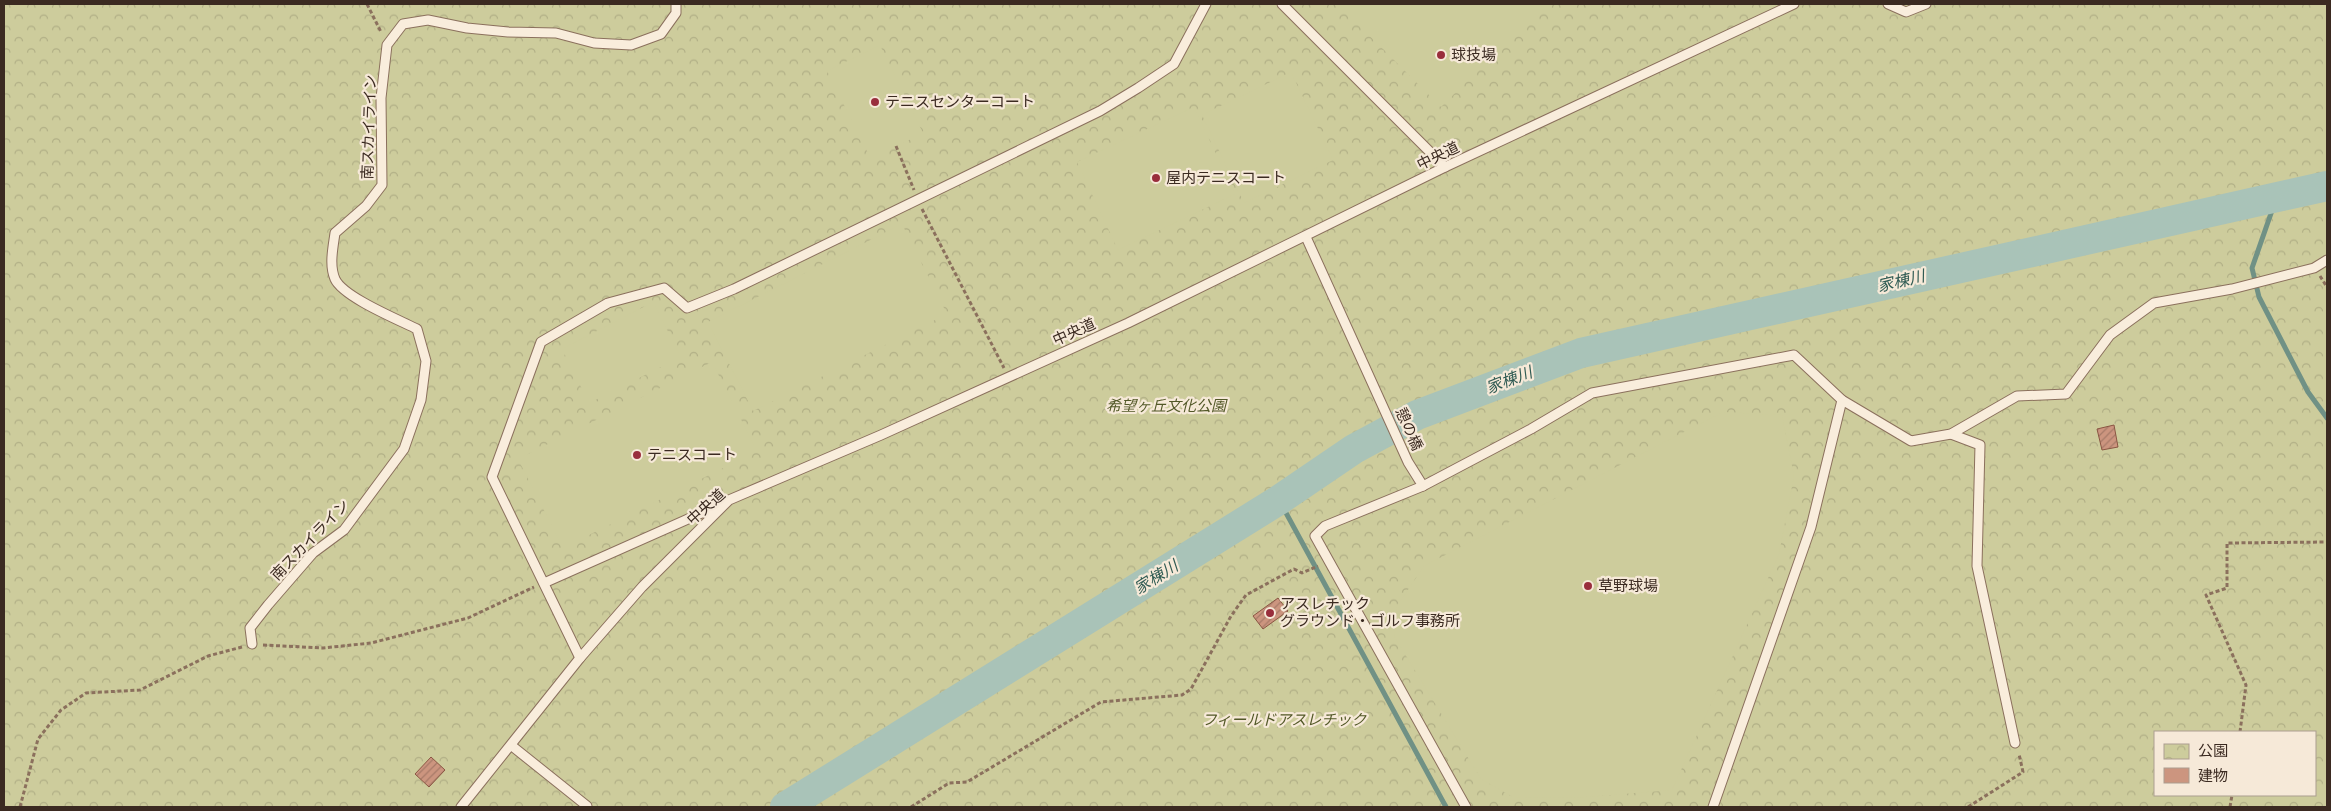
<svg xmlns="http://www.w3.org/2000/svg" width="2331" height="811" font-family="'Roboto Serif','Noto Sans JP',serif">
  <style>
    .park { fill: url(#park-crowns); fill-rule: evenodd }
    .pitch { fill: #cdcc9c }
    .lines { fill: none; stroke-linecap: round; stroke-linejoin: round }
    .stream { stroke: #709185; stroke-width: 5 }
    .river { stroke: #a9c3b8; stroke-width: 30 }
    .building { fill: url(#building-hatch); stroke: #8a5643 }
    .service-casing { stroke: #8b705d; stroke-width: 11 }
    .path { stroke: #8b705d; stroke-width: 3; stroke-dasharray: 4 2.5; stroke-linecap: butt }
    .service { stroke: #f9eddc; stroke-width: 9 }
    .poi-dot { fill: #992e3c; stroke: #f6e9d8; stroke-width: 2 }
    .labels { text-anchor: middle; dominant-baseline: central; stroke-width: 4.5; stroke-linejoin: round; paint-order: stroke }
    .poi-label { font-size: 15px; fill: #3b2a21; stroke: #f6e9d8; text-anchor: start }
    .street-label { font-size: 15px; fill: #3b2a21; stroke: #f6e9d8 }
    .park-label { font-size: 15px; font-style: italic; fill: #525827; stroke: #f6e9d8 }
    .water-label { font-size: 16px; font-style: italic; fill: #305b53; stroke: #f6e9d8 }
  </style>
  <defs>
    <pattern id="park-crowns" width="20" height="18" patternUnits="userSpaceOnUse" patternTransform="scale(1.25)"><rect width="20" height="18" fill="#cdcc9c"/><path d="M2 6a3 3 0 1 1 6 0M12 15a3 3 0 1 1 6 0" fill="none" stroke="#b1af86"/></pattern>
    <pattern id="building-hatch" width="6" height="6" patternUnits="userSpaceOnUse" patternTransform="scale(1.25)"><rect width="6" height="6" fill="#cc957f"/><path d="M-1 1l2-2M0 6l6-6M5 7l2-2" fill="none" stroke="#a77a68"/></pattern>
  </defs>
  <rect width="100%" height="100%" fill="#eedec9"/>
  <path class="park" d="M4,4H2327V807H4ZM2155,732H2315V795H2155Z"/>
  <g class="pitch">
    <path d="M1338,4H1544L1441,107Z"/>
    <path d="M880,45L923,133L871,159L827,71Z"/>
    <path d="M1291,72L1333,160L1244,203L1202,115Z"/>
    <path d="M1194,107L1235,194L1118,250L1077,162Z"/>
    <path d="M902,224L947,314L753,411L708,322Z"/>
    <path d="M653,302L681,357L589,403L562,349Z"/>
    <path d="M712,362L757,451L563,548L518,459Z"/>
    <path d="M1723,412L1782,415L1794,476L1779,554L1672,790L1574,798L1513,797L1481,779L1394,636L1397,606L1424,566Z"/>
  </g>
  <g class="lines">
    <g class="stream">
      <path d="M2276,199L2252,268L2259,297L2308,392L2327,418"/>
      <path d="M1279,500L1446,807"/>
    </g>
    <path class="river" d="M785,807L1279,500L1354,449L1417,415L1581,353L2327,186"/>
  </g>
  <g class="building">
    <path d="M2114,425L2118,447L2102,450L2097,429Z"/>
    <path d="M1278,598L1288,611L1263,629L1253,616Z"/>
    <path d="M431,757L445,770L429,787L415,774Z"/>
  </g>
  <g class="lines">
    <defs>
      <g id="service">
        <path d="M1282,4L1445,167"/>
        <path d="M1888,4L1906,12L1926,4"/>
        <path d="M1306,237L1408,462L1423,486L1325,526L1315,536L1466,807"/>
        <path d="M1951,434L1980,445L1977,566L2015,743"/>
        <path d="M1423,486L1531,429L1592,393L1794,355L1842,400L1911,441L1951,434L2017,396L2066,394L2110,335L2154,303L2232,289L2314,268L2327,260"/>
        <path d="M544,583L724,503"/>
        <path d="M252,644L250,628L268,605L313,553L344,530L404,449L421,400L426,361L417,329C399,320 343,297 335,279C329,265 333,248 335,233L366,206L382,185L381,98L387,45L403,24L428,20L467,28L508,32L556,33L594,43L631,45L661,34L676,13V4"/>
        <path d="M580,658L492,477L541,342L608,303L664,288L687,308L734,289L1100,111L1138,88L1174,64L1206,4"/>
        <path d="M512,746L587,806"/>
        <path d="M461,807L580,658L642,587L729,500L881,435L1128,323L1445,167L1794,4"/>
        <path d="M1713,807L1811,527L1842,400"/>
      </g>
    </defs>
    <use href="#service" class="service-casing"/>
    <g class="path">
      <path d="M367,4L381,32"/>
      <path d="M896,146L914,190"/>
      <path d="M922,209L1004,368"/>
      <path d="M2320,276L2327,287"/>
      <path d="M263,645L323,648L371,643L468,618L534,587"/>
      <path d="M2240,732L2246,685L2206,595L2227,588V543L2327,542"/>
      <path d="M20,807L38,739L61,710L86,693L140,690L208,656L242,647"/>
      <path d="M911,807L949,783L967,782L1101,702L1182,695L1191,689L1231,616L1246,595L1294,569L1302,573L1318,566"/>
      <path d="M1968,807L2023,772L2019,754"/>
      <path d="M2230,807L2232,795"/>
    </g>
    <use href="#service" class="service"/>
  </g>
  <g class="poi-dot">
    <circle cx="1441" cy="55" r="5"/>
    <circle cx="875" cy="102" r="5"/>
    <circle cx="1156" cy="178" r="5"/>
    <circle cx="637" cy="455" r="5"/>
    <circle cx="1588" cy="586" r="5"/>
    <circle cx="1270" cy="613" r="5"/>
  </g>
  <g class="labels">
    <g class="poi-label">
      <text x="1451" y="55">球技場</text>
      <text x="885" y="102">テニスセンターコート</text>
      <text x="1166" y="178">屋内テニスコート</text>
      <text x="647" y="455">テニスコート</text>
      <text x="1598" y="586">草野球場</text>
      <text x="1280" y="604">アスレチック<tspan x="1280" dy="17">グラウンド・ゴルフ事務所</tspan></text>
    </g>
    <g class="street-label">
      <text transform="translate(369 127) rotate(-88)">南スカイライン</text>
      <text transform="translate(1438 156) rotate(-26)">中央道</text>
      <text transform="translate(1074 332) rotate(-24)">中央道</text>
      <text transform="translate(1409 429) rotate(66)">憩の橋</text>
      <text transform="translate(706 507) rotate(-42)">中央道</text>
      <text transform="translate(310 540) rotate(-46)">南スカイライン</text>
    </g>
    <g class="park-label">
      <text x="1166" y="406">希望ヶ丘文化公園</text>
      <text x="1284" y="720">フィールドアスレチック</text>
    </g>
    <g class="water-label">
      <text transform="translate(1901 281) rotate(-13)">家棟川</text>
      <text transform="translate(1509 380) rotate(-21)">家棟川</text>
      <text transform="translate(1156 577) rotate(-32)">家棟川</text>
    </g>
  </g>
  <rect width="2331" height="811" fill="none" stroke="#3b2a21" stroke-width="10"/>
  <rect x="2154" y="731" width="162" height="65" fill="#f6e9d8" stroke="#ab9d8f"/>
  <rect x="2164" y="744" width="25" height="15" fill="url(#park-crowns)" stroke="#ab9d8f"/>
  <text x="2198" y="756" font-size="15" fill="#3b2a21">公園</text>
  <rect x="2164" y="768" width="25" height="15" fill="#cc957f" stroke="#ab9d8f"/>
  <text x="2198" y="781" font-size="15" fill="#3b2a21">建物</text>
</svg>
